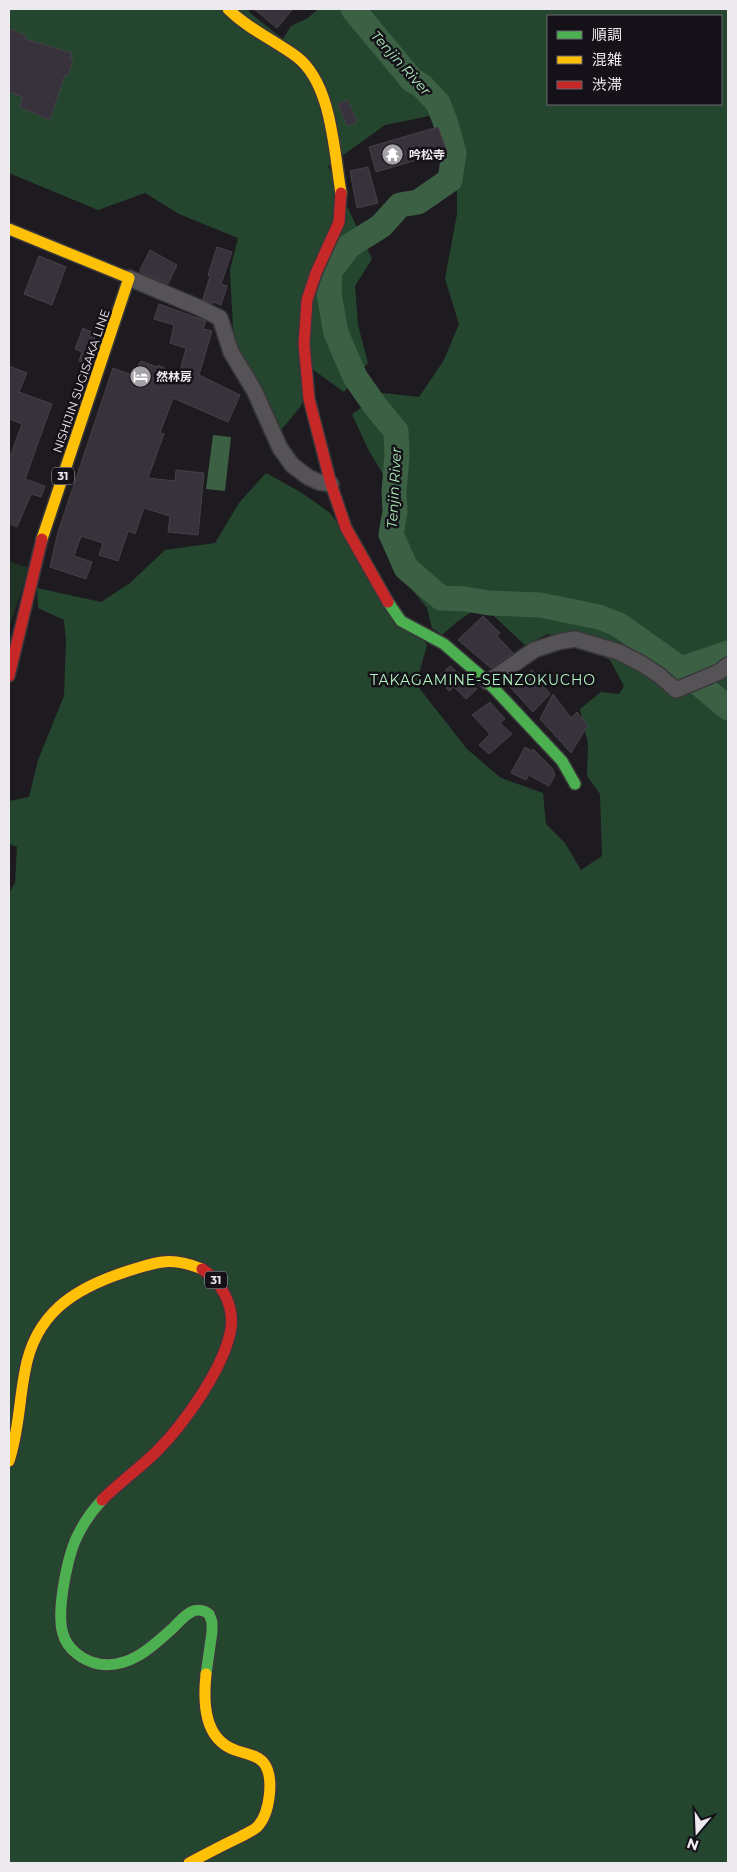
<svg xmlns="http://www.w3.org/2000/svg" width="737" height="1872" font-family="Montserrat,'Noto Sans JP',sans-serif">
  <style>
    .green { fill: #1e3323 }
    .forest { fill: #24462e; fill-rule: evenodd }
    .water { fill: #3c6044 }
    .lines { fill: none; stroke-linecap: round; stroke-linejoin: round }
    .river { stroke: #3c6044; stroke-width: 25 }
    .building { fill: #38323c; stroke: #444246 }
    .street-casing { stroke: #39373b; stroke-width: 18 }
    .fast-casing { stroke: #39373b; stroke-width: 14 }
    .slow-casing { stroke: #39373b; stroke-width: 14 }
    .jam-casing { stroke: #39373b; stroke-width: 14 }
    .street { stroke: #555356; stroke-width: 15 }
    .fast { stroke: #4caf50; stroke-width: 11 }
    .slow { stroke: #ffc107; stroke-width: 11 }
    .jam { stroke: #c62828; stroke-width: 11 }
    .labels { text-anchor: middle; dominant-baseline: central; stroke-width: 5; stroke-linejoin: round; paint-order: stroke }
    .shield { fill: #151118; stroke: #aca9ae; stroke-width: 1 }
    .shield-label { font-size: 11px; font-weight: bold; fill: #edeaef }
    .poi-label { font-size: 12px; font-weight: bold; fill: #edeaef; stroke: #151118; text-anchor: start }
    .street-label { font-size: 12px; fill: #edeaef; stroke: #151118 }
    .water-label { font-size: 14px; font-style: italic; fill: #aceeba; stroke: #151118 }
    .neighbourhood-label { font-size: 14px; letter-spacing: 1px; fill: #b2f6c1; stroke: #151118 }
  </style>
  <rect width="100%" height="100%" fill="#1e1b20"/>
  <path class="green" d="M9,561L29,568L9,628Z"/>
  <path class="forest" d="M9,9H248L250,13L283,39L291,26L308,18L318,9H728V1863H9V893L15,883L17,847L9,844V801L29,797L38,760L64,696L66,641L64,620L38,608L37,588L101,602L130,583L165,550L215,543L239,503L266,473L302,493L330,513L427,645L416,684L467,749L501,778L543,793L546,824L565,843L581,870L602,856L600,794L587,776L588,744L580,709L601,692L619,694L624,686L610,660L588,649L548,634L525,645L482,605L458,621L442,635L432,628L427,608L409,586L386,546L387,481L368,449L352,414L383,393L419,397L444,360L459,324L445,279L457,214V178L460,140L449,112L385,125L328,166L372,259L355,286L358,325L368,363L344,392L312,369L301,406L281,430L263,392L240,356L233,328L230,270L238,238L179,214L145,193L98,210L9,173ZM548,16H721V104H548Z"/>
  <path class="water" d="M213,435L231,437L225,491L206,489Z"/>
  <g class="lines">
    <g class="river">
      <path d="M353,9L412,80L422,86L438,103L445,121L454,153L450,180L418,202L400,205L381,226L349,246L330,271L329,294L336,333L355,377L376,407L396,431L397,455L394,492L395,512L391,534L406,568L441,598L465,599L489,603L540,605L599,617L619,625L681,669L728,708"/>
      <path d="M681,669L728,653"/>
    </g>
  </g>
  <g class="building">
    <path d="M254,9H293L277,28Z"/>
    <path d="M9,28L27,36L25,39L72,53L70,59L73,60L68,76L65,75L50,120L19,107L23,97L9,92Z"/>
    <path d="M348,100L357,122L347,126L338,104Z"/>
    <path d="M438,127L447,151L376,172L369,147Z"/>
    <path d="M368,167L378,203L357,208L350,171Z"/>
    <path d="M217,247L232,252L221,284L227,286L221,305L213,302L212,304L203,299L210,276L208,275Z"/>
    <path d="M150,250L177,265L168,284L141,273L140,270Z"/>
    <path d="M39,256L66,267L52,305L24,294Z"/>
    <path d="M159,304L206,321L203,329L212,331L199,375L240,395L228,422L173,398L160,433L164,434L148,478L175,481L176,470L204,473L198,535L168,532L170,516L144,508L135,534L128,531L118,561L99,555L103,543L81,536L74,556L92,562L86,579L50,567L58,532L113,368L132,375L141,361L157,367L158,365L179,375L186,348L170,343L174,325L154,319Z"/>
    <path d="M83,328L96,334L86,363L79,361L82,352L75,349Z"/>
    <path d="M9,366L27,373L19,392L52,404L25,479L45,486L41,497L31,494L17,527L9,523V460L22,424L9,419Z"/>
    <path d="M483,616L500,633L497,636L513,653L491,668L458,640Z"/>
    <path d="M450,666L477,689L466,699L454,687L449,691L437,678Z"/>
    <path d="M532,670L550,694L533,712L510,687Z"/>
    <path d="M553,694L571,718L577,712L588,725L571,753L540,719Z"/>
    <path d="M490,702L505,719L500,723L512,734L489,754L479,745L490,734L472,715Z"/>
    <path d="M525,747L532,751L533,749L552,768L555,775L549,786L529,775L526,780L511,773Z"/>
  </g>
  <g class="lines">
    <defs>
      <g id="street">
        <path d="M129,278L200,308L220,318L231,352L254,390L280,448L292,465L308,477L319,482L331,484"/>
        <path d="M488,682L534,650L558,642L575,639L619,652L642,664L659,675L676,690L719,672L728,665"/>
      </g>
      <g id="fast">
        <path d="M388,602L401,621L444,644L488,682L562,761L575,784"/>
        <path d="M102,1500C91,1512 82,1525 75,1541C67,1561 56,1612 63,1634C67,1649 83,1661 99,1664C130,1669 153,1646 174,1627C179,1622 185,1615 191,1612C197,1609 204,1610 209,1614L212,1622V1632L206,1674"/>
      </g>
      <g id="slow">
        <path d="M228,9C248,29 274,40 297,57C332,84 334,152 341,193"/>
        <path d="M9,229L129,278L42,539"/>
        <path d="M9,1461C19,1431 19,1401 25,1371C35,1314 73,1289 125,1272C156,1262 170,1256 202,1269"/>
        <path d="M189,1863C206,1854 223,1845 240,1837C245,1834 253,1831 257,1827C270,1814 275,1776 263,1762C255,1754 245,1754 235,1750C204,1739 203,1703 206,1674"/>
      </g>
      <g id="jam">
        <path d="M341,193L339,222L316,273L307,300L304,344L309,399L331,484L346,528L388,602"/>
        <path d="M9,676L42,539"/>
        <path d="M102,1500C120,1482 140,1468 157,1451C184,1424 225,1367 231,1328C234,1305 221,1281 202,1269"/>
      </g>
    </defs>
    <use href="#street" class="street-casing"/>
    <use href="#fast" class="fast-casing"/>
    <use href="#slow" class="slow-casing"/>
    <use href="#jam" class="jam-casing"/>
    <use href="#street" class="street"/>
    <use href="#fast" class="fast"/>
    <use href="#slow" class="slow"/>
    <use href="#jam" class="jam"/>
  </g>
  <defs>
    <symbol id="temple-disc" viewBox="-11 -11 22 22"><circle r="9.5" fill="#a5a2a7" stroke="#151118"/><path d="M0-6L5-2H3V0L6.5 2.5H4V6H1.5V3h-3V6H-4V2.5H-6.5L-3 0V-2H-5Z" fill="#fff"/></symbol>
    <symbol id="hotel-disc" viewBox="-11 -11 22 22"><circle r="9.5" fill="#a5a2a7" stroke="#151118"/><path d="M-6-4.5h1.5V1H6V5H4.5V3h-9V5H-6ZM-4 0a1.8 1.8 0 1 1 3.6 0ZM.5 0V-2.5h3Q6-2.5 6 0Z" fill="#fff"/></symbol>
  </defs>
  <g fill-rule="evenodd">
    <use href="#temple-disc" x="380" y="142" width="25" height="25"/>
    <use href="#hotel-disc" x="128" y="364" width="25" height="25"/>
  </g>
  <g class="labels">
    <g class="shield">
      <rect x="52" y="467.5" width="22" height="17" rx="4"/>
      <rect x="205" y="1271.5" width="22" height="17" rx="4"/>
    </g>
    <g class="shield-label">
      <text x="63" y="476">31</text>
      <text x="216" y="1280">31</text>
    </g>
    <g class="poi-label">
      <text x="409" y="154">吟松寺</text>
      <text x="156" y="376">然林房</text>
    </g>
    <g class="street-label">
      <text transform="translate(81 381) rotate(-71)">NISHIJIN SUGISAKA LINE</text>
    </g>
    <g class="water-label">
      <text transform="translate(401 63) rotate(48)">Tenjin River</text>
      <text transform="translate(394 488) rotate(-87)">Tenjin River</text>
    </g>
    <g class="neighbourhood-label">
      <text x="483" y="680">TAKAGAMINE-SENZOKUCHO</text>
    </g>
  </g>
  <rect width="737" height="1872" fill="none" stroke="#edeaef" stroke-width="20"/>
  <rect x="547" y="15" width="175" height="90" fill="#151118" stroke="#6b686e"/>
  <rect x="557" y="31" width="25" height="8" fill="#4caf50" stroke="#6b686e"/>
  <text x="592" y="40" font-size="15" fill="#edeaef">順調</text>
  <rect x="557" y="56" width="25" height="8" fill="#ffc107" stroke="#6b686e"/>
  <text x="592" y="65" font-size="15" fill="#edeaef">混雑</text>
  <rect x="557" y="81" width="25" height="8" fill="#c62828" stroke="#6b686e"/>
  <text x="592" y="90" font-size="15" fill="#edeaef">渋滞</text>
  <g transform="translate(697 1832) rotate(199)" stroke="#151118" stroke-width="4" paint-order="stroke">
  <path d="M0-4L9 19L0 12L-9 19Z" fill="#edeaef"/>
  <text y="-8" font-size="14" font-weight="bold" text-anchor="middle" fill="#edeaef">N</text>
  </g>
</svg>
